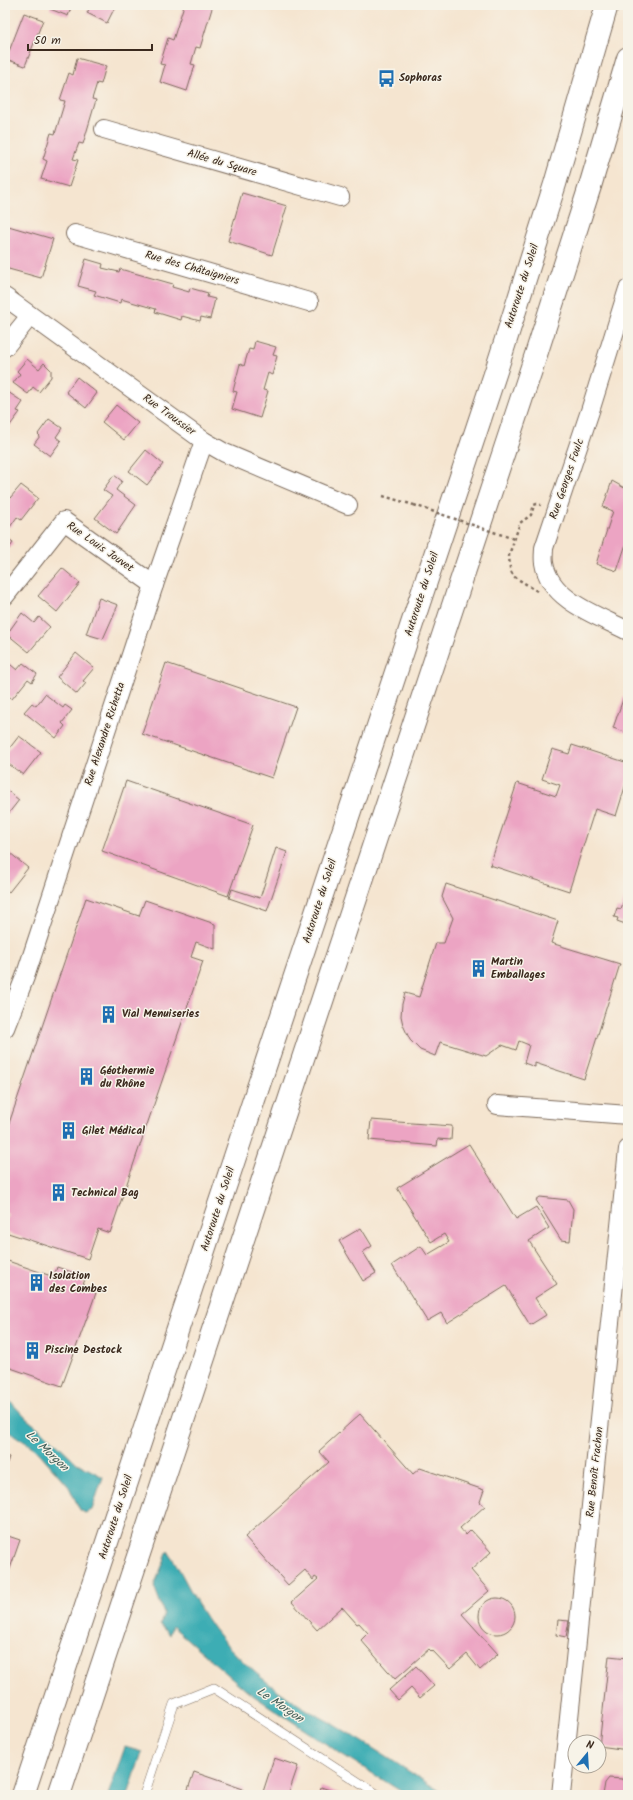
<svg xmlns="http://www.w3.org/2000/svg" width="633" height="1800" font-family="Kalam,sans-serif">
  <style>
    .water { fill: #3cadb4; stroke: #3c6c69 }
    .building { fill: #eca4c3 }
    .lines { fill: none; stroke-linecap: round; stroke-linejoin: round }
    .service-casing { stroke: #7c6b5c; stroke-width: 10 }
    .minor-casing { stroke: #7c6b5c; stroke-width: 20 }
    .motorway-casing { stroke: #7c6b5c; stroke-width: 24 }
    .path { stroke: #7c6b5c; stroke-width: 2.5; stroke-dasharray: 3 3; stroke-linecap: butt }
    .service { stroke: #fff; stroke-width: 9 }
    .minor { stroke: #fff; stroke-width: 18 }
    .motorway { stroke: #fff; stroke-width: 22 }
    .path-bridge { stroke: #7c6b5c; stroke-width: 2.5; stroke-dasharray: 3 3; stroke-linecap: butt }
    .labels { text-anchor: middle; dominant-baseline: central; stroke-width: 3; stroke-linejoin: round; paint-order: stroke }
    .poi-label { font-size: 11px; font-weight: bold; fill: #3b2a1e; stroke: #f7f3e8; text-anchor: start }
    .street-label { font-size: 11px; fill: #3b2a1e; stroke: #f7f3e8 }
    .water-label { font-size: 12px; font-style: italic; fill: #3b5852; stroke: #f7f3e8 }
  </style>
  <rect width="100%" height="100%" fill="#f7f3e8"/>
  <filter id="ink" filterUnits="userSpaceOnUse"><feTurbulence type="fractalNoise" baseFrequency=".025" numOctaves="2"/><feDisplacementMap in="SourceGraphic" scale="8" xChannelSelector="R" yChannelSelector="G"/><feConvolveMatrix kernelMatrix="1 2 1 2 8 2 1 2 1" color-interpolation-filters="sRGB"/></filter>
  <filter id="wash" filterUnits="userSpaceOnUse"><feTurbulence type="fractalNoise" baseFrequency=".012" numOctaves="4" result="noise"/><feDisplacementMap in="SourceGraphic" scale="16" xChannelSelector="R" yChannelSelector="G"/><feGaussianBlur stdDeviation="0.9" result="paint"/><feColorMatrix in="noise" values="0 0 0 0 0 0 0 0 0 0 0 0 0 0 0 0 0 1.4 0 .05"/><feComposite in="paint" operator="in"/></filter>
  <g filter="url(#wash)">
    <rect width="100%" height="100%" fill="#f5e5d0"/>
    <g class="water">
      <path d="M5,1396L27,1419L53,1440L77,1463L103,1477L92,1510L85,1513L80,1510L69,1487L42,1456L34,1448L5,1429Z"/>
      <path d="M168,1551C187,1580 199,1613 222,1639C243,1664 271,1687 298,1704C310,1712 323,1718 335,1725C373,1747 409,1772 446,1795H407L335,1750L248,1692L172,1626L169,1635L165,1629L160,1625L164,1613L154,1586Z"/>
      <path d="M125,1747L142,1752L128,1795H108Z"/>
    </g>
    <g id="blocks">
      <g class="building">
        <path d="M51,5H72L68,16L50,9Z"/>
        <path d="M91,5H116L107,23L87,13Z"/>
        <path d="M184,5H213L200,48L196,47L191,64L195,65L187,91L160,82L165,65L160,64L168,38L173,40Z"/>
        <path d="M24,13L43,20L25,66L6,59Z"/>
        <path d="M77,58L106,66L101,84L97,83L92,99L96,100L83,144L79,143L73,159L78,160L69,187L41,179L47,161L43,159L51,133L55,134L65,101L60,100L69,73L73,75Z"/>
        <path d="M242,193L287,206L272,255L228,241Z"/>
        <path d="M5,225L53,239L41,278L5,268Z"/>
        <path d="M86,259L103,264L102,268L119,272L120,269L173,284L172,287L189,292L190,288L208,293L207,297L215,299L210,319L201,317L200,321L182,316L181,320L155,312L156,309L121,299L120,303L94,295L96,291L78,286Z"/>
        <path d="M255,341L276,347L273,355L277,356L272,375L268,373L263,390L268,391L260,418L232,409L237,392L233,391L240,364L244,366L249,349L253,350Z"/>
        <path d="M27,359L39,369L44,363L51,370V377L39,392L33,387L28,394L13,383L20,374L17,371Z"/>
        <path d="M77,377L97,393L86,408L66,392Z"/>
        <path d="M5,390L23,402L17,411L20,412L5,432Z"/>
        <path d="M116,405L138,423L124,440L102,422Z"/>
        <path d="M49,419L62,428L56,437L61,441L50,456L34,444L40,436L38,434Z"/>
        <path d="M146,450L163,464L147,485L129,471Z"/>
        <path d="M114,475L122,481L116,490L136,505L116,534L95,518L112,496L103,490Z"/>
        <path d="M612,481L628,490V538L617,571L596,564L613,511L603,507Z"/>
        <path d="M21,485L38,498L21,520L17,517L10,527L5,523V504Z"/>
        <path d="M5,537L13,543L5,554Z"/>
        <path d="M62,568L80,583L57,612L38,596Z"/>
        <path d="M99,598L118,605L103,639L86,634Z"/>
        <path d="M22,613L34,623L39,617L50,627L29,652L7,634Z"/>
        <path d="M76,653L94,668L83,681L86,683L77,694L57,677Z"/>
        <path d="M5,660L17,670L23,663L37,674L32,682L28,679L12,699L5,693Z"/>
        <path d="M166,663L296,707L272,778L142,734Z"/>
        <path d="M628,685V733L613,728Z"/>
        <path d="M45,694L63,708L65,705L72,710L62,723L65,726L56,738L24,712L32,703L36,706Z"/>
        <path d="M19,736L41,752L23,775L5,761V754Z"/>
        <path d="M572,745L628,763V777L616,816L595,809L569,891L490,865L517,783L556,796L560,785L542,779L552,749L569,754Z"/>
        <path d="M126,781L253,825L228,896L102,851Z"/>
        <path d="M5,789L19,800L8,814L6,813L5,815Z"/>
        <path d="M276,848L287,852L267,911L229,898L232,889L260,898Z"/>
        <path d="M9,852L28,868L9,892L5,889V853L7,855Z"/>
        <path d="M446,884L558,921L551,943L620,964L584,1079L535,1063V1067L524,1063L529,1045L519,1041L516,1050L502,1045L486,1056L440,1042L435,1056L420,1050L410,1040L403,1025L401,1016L402,1004L405,993L419,997L436,943H444L453,918L442,897Z"/>
        <path d="M628,888V925L617,921L618,918L614,917L617,908L621,909Z"/>
        <path d="M86,898L139,916L145,900L215,924V949L196,942L191,957L203,961L110,1233L98,1229L88,1259L5,1232V1221L8,1214L5,1213V1135Z"/>
        <path d="M371,1120L452,1126L451,1140L438,1139L437,1146L369,1140Z"/>
        <path d="M469,1144L516,1219L536,1207L549,1228L529,1241L557,1284L535,1298L546,1315L530,1325L506,1286L447,1323L441,1313L427,1321L392,1265L421,1246L427,1255L449,1242L444,1234L431,1242L397,1188Z"/>
        <path d="M540,1197L568,1200L573,1209L570,1241L561,1240L536,1200Z"/>
        <path d="M361,1228L372,1246L363,1252L376,1273L363,1281L339,1241Z"/>
        <path d="M5,1260L54,1277L57,1267L86,1277L82,1287L96,1293L62,1386L5,1366Z"/>
        <path d="M360,1414L413,1474L420,1468L484,1490L480,1502L485,1506L460,1528L466,1535L471,1530L491,1552L471,1570L489,1591L462,1614L498,1654L480,1670L467,1654L450,1669L432,1650L431,1651L429,1649L395,1679L361,1640L368,1633L359,1623L357,1624L342,1607L317,1630L292,1602L318,1579L315,1577L313,1580L305,1570L288,1585L245,1537L329,1462L319,1451Z"/>
        <path d="M5,1456L9,1457L5,1469Z"/>
        <path d="M5,1535L20,1540L5,1583Z"/>
        <circle cx="497" cy="1616" r="18"/>
        <path d="M558,1620L569,1621L566,1637L556,1635Z"/>
        <path d="M609,1656L628,1658V1750L599,1746Z"/>
        <path d="M416,1666L434,1686L420,1698L411,1688L398,1700L389,1690Z"/>
        <path d="M274,1758L298,1766L288,1795H262Z"/>
        <path d="M194,1772L243,1789L241,1795H186Z"/>
        <path d="M609,1778L622,1779V1780L628,1781V1795H603L605,1783Z"/>
        <path d="M321,1787L344,1795H319Z"/>
      </g>
    </g>
  </g>
  <g filter="url(#ink)">
    <use href="#blocks" fill-opacity="0" stroke="#7c6b5c" stroke-width="1"/>
    <g class="lines">
      <defs>
        <path id="service" d="M144,1795L174,1704L214,1688L378,1795"/>
        <g id="minor">
          <path d="M104,129L340,197"/>
          <path d="M75,234L309,302"/>
          <path d="M628,289L590,411L544,548C544,553 543,558 544,563C550,601 599,616 628,631"/>
          <path d="M5,297L204,441L225,453L348,505"/>
          <path d="M5,347L30,316"/>
          <path d="M5,596L64,521L154,585"/>
          <path d="M5,1028L25,977L154,585L204,441"/>
          <path d="M497,1105L628,1115"/>
          <path d="M561,1795L628,1149"/>
        </g>
        <g id="motorway">
          <path d="M23,1795L496,371L555,184L607,5"/>
          <path d="M59,1795L532,367L591,183L628,58"/>
        </g>
      </defs>
      <use href="#service" class="service-casing"/>
      <use href="#minor" class="minor-casing"/>
      <use href="#motorway" class="motorway-casing"/>
      <g class="path">
        <path d="M383,496L414,505"/>
        <path d="M537,591L513,576L510,568L509,555L520,523L531,515L534,505L537,504L541,505"/>
      </g>
      <use href="#service" class="service"/>
      <use href="#minor" class="minor"/>
      <use href="#motorway" class="motorway"/>
      <path class="path-bridge" d="M414,505L514,539"/>
    </g>
  </g>
  <defs>
    <symbol id="bus-bare" viewBox="-9 -9 18 18"><path d="M-5-6H5V4H4V6H2V4H-2V6H-4V4H-5ZM-3.5-4V0h7V-4ZM-3.5 1.2v1.5H-2V1.2ZM2 1.2v1.5H3.5V1.2Z" fill="#1f6fb2" stroke="#f7f3e8" stroke-width="2.5" paint-order="stroke"/></symbol>
    <symbol id="building-bare" viewBox="-9 -9 18 18"><path d="M-4-6H4V6H1V3H-1V6H-4ZM-2.5-4.3h1.7v1.8h-1.7ZM.8-4.3h1.7v1.8H.8ZM-2.5-1h1.7V.8h-1.7ZM.8-1h1.7V.8H.8Z" fill="#1f6fb2" stroke="#f7f3e8" stroke-width="2.5" paint-order="stroke"/></symbol>
  </defs>
  <g fill-rule="evenodd">
    <use href="#bus-bare" x="374" y="66" width="25" height="25"/>
    <use href="#building-bare" x="466" y="956" width="25" height="25"/>
    <use href="#building-bare" x="96" y="1002" width="25" height="25"/>
    <use href="#building-bare" x="74" y="1064" width="25" height="25"/>
    <use href="#building-bare" x="56" y="1118" width="25" height="25"/>
    <use href="#building-bare" x="46" y="1180" width="25" height="25"/>
    <use href="#building-bare" x="24" y="1270" width="25" height="25"/>
    <use href="#building-bare" x="20" y="1338" width="25" height="25"/>
  </g>
  <g class="labels">
    <g class="poi-label">
      <text x="399" y="78">Sophoras</text>
      <text x="491" y="962">Martin<tspan x="491" dy="13">Emballages</tspan></text>
      <text x="122" y="1014">Vial Menuiseries</text>
      <text x="100" y="1071">Géothermie<tspan x="100" dy="13">du Rhône</tspan></text>
      <text x="82" y="1131">Gilet Médical</text>
      <text x="71" y="1193">Technical Bag</text>
      <text x="49" y="1276">Isolation<tspan x="49" dy="13">des Combes</tspan></text>
      <text x="45" y="1350">Piscine Destock</text>
    </g>
    <g class="street-label">
      <text transform="translate(222 163) rotate(16)">Allée du Square</text>
      <text transform="translate(192 268) rotate(16)">Rue des Châtaigniers</text>
      <text transform="translate(522 286) rotate(-72)">Autoroute du Soleil</text>
      <text transform="translate(169 415) rotate(36)">Rue Troussier</text>
      <text transform="translate(567 479) rotate(-71)">Rue Georges Foulc</text>
      <text transform="translate(100 547) rotate(35)">Rue Louis Jouvet</text>
      <text transform="translate(422 594) rotate(-72)">Autoroute du Soleil</text>
      <text transform="translate(105 734) rotate(-72)">Rue Alexandre Richetta</text>
      <text transform="translate(320 901) rotate(-72)">Autoroute du Soleil</text>
      <text transform="translate(218 1209) rotate(-72)">Autoroute du Soleil</text>
      <text transform="translate(595 1472) rotate(-84)">Rue Benoît Frachon</text>
      <text transform="translate(116 1517) rotate(-72)">Autoroute du Soleil</text>
    </g>
    <g class="water-label">
      <text transform="translate(47 1451) rotate(43)">Le Morgon</text>
      <text transform="translate(280 1705) rotate(34)">Le Morgon</text>
    </g>
  </g>
  <rect width="633" height="1800" fill="none" stroke="#f7f3e8" stroke-width="20"/>
  <g transform="translate(587 1754) rotate(18)"><circle r="19" fill="#f7f3e8" stroke="#aca397"/>
  <path d="M0-3L7 15L0 10L-7 15Z" fill="#1f6fb2"/>
  <text y="-6" font-size="11" font-weight="bold" text-anchor="middle" fill="#3b2a1e">N</text>
  </g>
  <path d="M28 44v6h124v-6" fill="none" stroke="#3b2a1e" stroke-width="2"/>
  <text x="34" y="44" font-size="12" fill="#3b2a1e" stroke="#f7f3e8" stroke-width="3" paint-order="stroke">50 m</text>
</svg>
